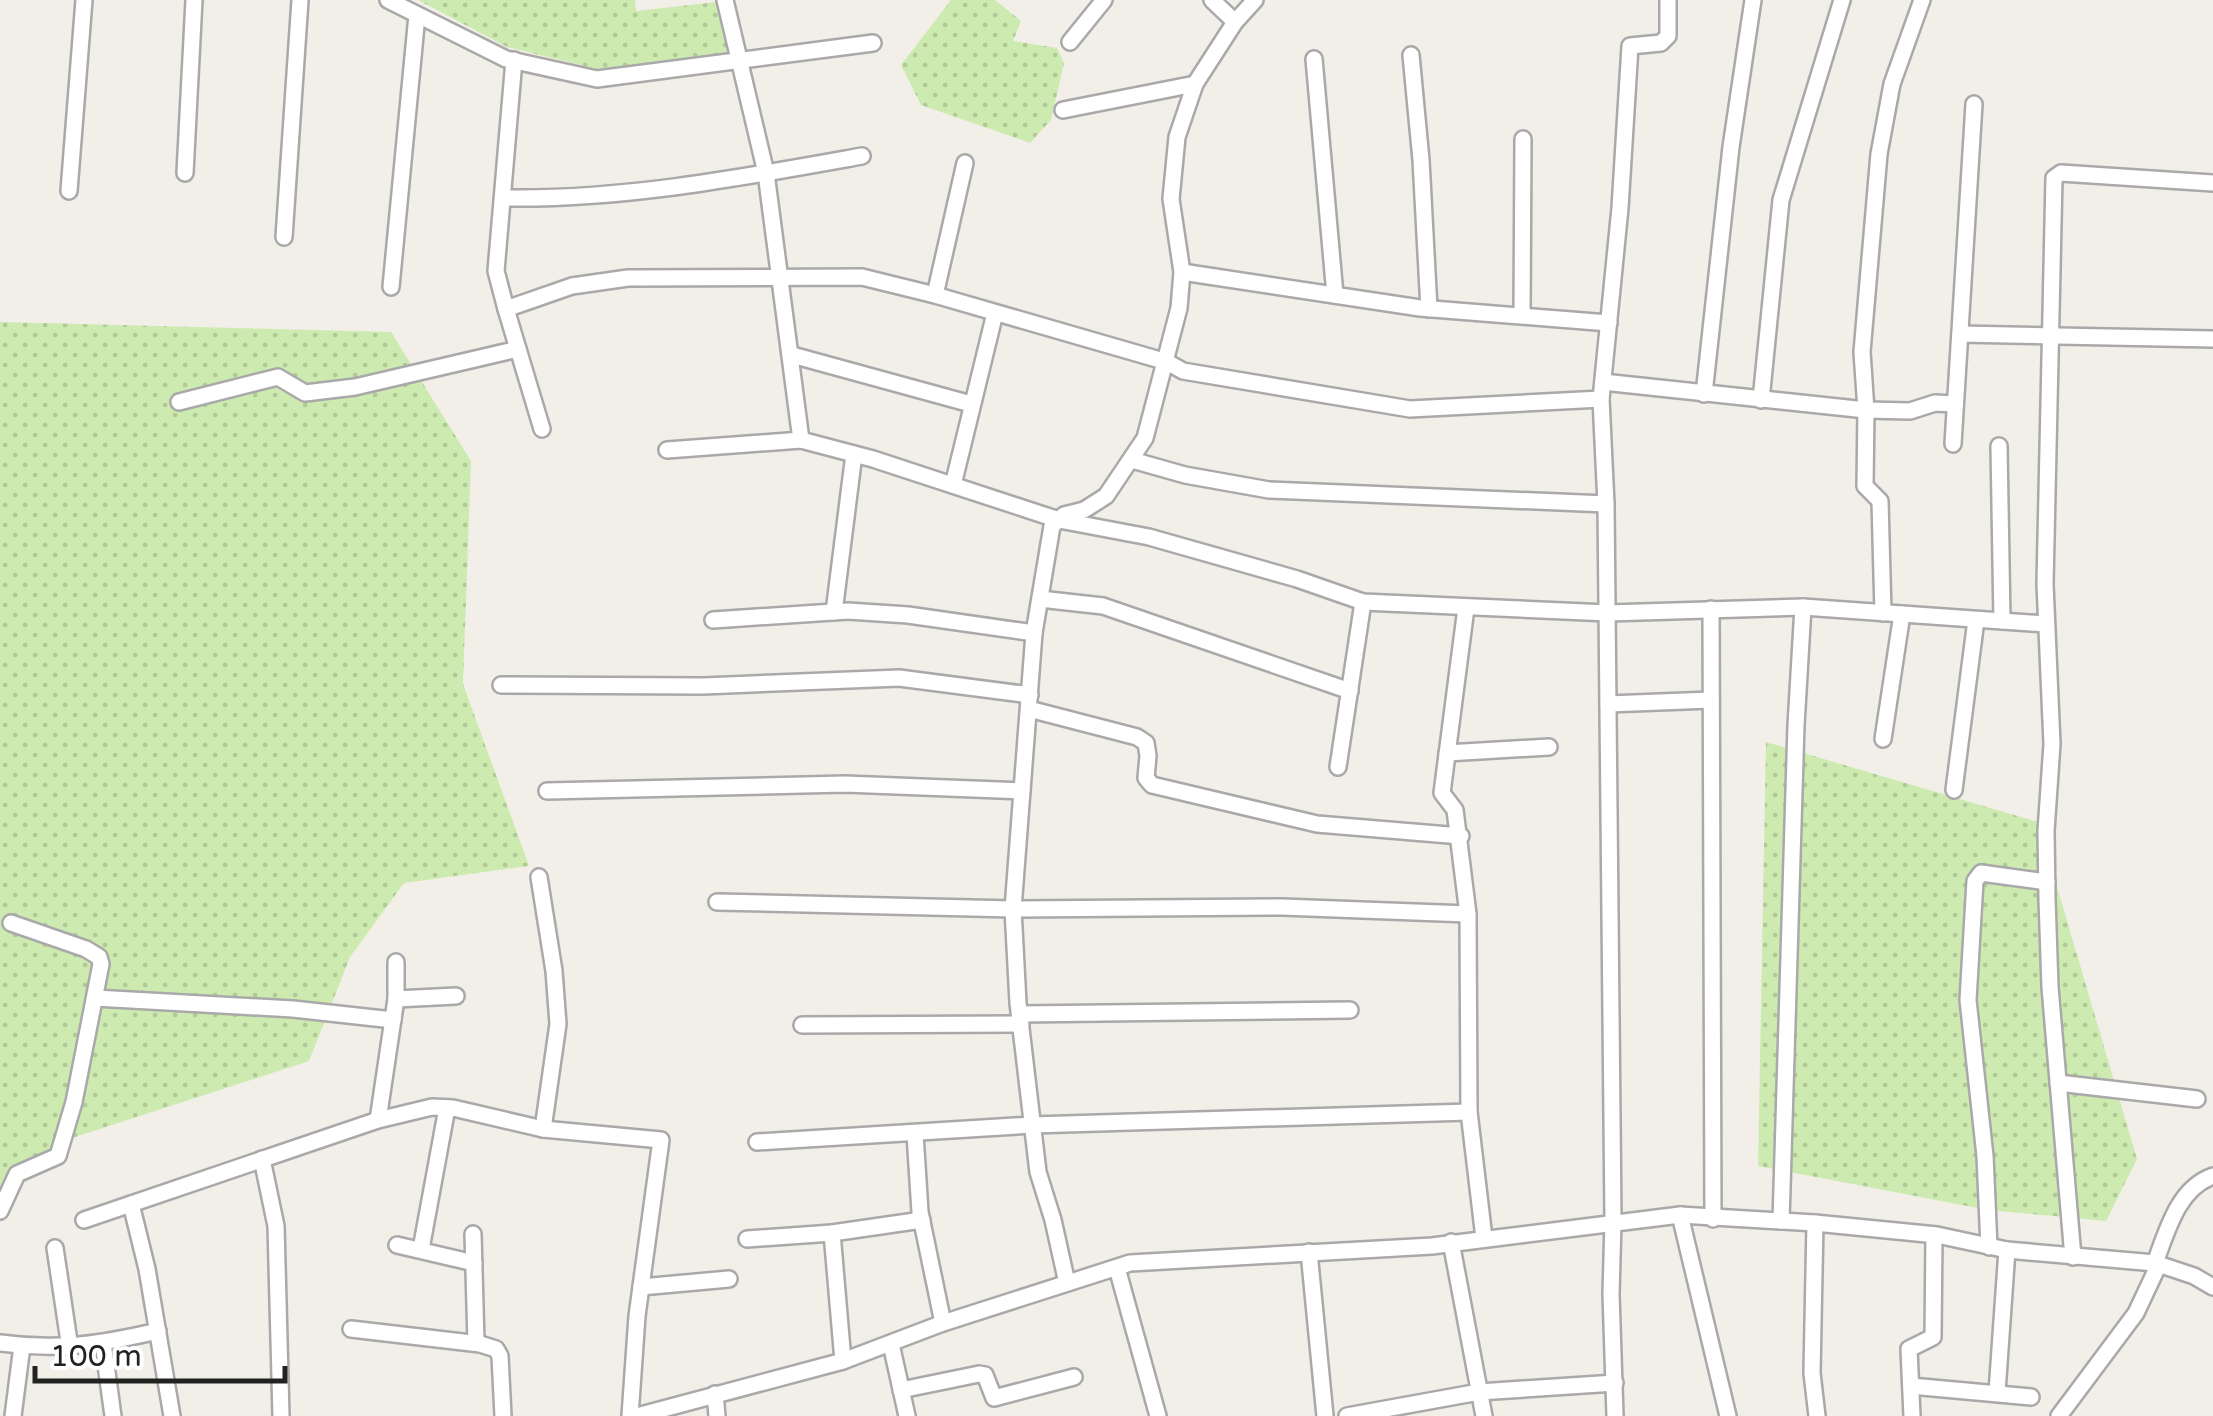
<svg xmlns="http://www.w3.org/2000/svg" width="2213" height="1416" font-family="'Varela Round',sans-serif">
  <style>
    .grass { fill: url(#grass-dots) }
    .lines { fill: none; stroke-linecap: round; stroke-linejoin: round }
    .minor-casing { stroke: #a9a9a9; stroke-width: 20 }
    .minor { stroke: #fff; stroke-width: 15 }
  </style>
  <defs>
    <pattern id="grass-dots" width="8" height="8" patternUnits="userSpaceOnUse" patternTransform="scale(2.5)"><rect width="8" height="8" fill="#cdebb0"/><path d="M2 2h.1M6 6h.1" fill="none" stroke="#b0c997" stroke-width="1.8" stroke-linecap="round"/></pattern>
  </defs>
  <rect width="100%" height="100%" fill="#f2efe9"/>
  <g class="grass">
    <path d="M418,0H635L636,11L717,2L728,53L597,69L507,47Z"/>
    <path d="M951,0H995L1021,21L1013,41L1057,48L1064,63L1051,120L1030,143L921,105L901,65Z"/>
    <path d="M0,322L391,332L471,461L463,684L529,866L404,883L350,957L309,1061L66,1140L0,1201Z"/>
    <path d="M1766,742L2038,822L2137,1159L2106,1221L1988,1210L1758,1166Z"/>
  </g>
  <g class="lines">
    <defs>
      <g id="minor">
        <path d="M388,0L506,59L597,79L873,43"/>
        <path d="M725,0L766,173L801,440"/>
        <path d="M1212,0L1235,22"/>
        <path d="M1070,42L1104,0"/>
        <path d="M1411,55L1421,160L1429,309"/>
        <path d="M1314,59L1335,295"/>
        <path d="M1063,110L1195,84"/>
        <path d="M185,173L194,0"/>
        <path d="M69,191L84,0"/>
        <path d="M504,198C624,200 745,177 862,156"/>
        <path d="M284,237L300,0"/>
        <path d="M1182,272L1420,308L1609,323"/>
        <path d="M391,287L417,15"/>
        <path d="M935,295L965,163"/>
        <path d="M506,309L496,271L514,60"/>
        <path d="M1522,315L1523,139"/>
        <path d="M1960,334L2213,339"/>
        <path d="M792,355L971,404"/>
        <path d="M1603,382L1866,410L1910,411L1935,403L1955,404"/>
        <path d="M1704,394L1731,147L1753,0"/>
        <path d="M1761,400L1781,200L1842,0"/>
        <path d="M179,402L278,377L305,393L355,387L518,349"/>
        <path d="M542,429L506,309L572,286L628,278L862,277L935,295L1167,362L1183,371L1410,409L1601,399"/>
        <path d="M1953,444L1974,104"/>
        <path d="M1999,446L2002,621"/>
        <path d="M667,450L801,440L873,459L1059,520L1149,537L1297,579L1363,602L1608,613L1803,607L2046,624"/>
        <path d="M1132,460L1185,475L1269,490L1606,504"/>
        <path d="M953,485L995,313"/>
        <path d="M1040,599L1103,606L1350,691"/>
        <path d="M1711,609L1713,1219"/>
        <path d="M834,612L854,454"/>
        <path d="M1883,613L1880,501L1865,486L1866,410L1862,352L1879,154L1892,84L1922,0"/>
        <path d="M713,620L848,611L908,615L1034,633"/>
        <path d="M501,685L703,686L899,678L1030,695"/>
        <path d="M1608,704L1711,700"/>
        <path d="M1029,709L1137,737L1146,743L1148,756L1146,778L1152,785L1317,824L1461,836"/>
        <path d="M1883,739L1902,614"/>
        <path d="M1447,753L1549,747"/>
        <path d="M1338,767L1363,602"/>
        <path d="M1954,790L1976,620"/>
        <path d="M547,791L845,784L1022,791"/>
        <path d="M539,877L554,971L558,1024L543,1129"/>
        <path d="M717,902L1013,909L1282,907L1468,914L1455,810L1442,793L1466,608"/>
        <path d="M1468,914L1469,1112L1484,1238"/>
        <path d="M95,998L293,1009L393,1020"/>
        <path d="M396,999L456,996"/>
        <path d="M1020,1014L1350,1010"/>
        <path d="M802,1025L1021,1024"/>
        <path d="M2058,1083L2197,1099"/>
        <path d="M378,1120L396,999V962"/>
        <path d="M915,1134L920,1212L943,1323"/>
        <path d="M757,1142L1032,1125L1469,1112"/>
        <path d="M262,1159L276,1226L281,1416"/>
        <path d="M131,1204L147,1269L172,1416"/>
        <path d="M0,1211L17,1174L58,1156L74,1102L101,964L99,957L86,949L11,923"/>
        <path d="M1680,1215L1728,1416"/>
        <path d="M84,1220L378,1120L432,1107L453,1108L543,1129L661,1140L637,1316L630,1416"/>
        <path d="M1781,1221L1796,725L1803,607"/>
        <path d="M1815,1223L1812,1373L1817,1416"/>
        <path d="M832,1233L843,1361"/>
        <path d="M473,1234L476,1343"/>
        <path d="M747,1239L832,1233L922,1220"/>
        <path d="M1451,1242L1484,1416"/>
        <path d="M397,1245L474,1263"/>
        <path d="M1989,1247L1985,1156L1968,1000L1975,881L1981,873L2047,882"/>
        <path d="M55,1248L70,1348"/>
        <path d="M421,1249L447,1108"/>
        <path d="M1309,1252L1325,1416"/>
        <path d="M2073,1257L2050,987L2047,899L2046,831L2052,744L2045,584L2054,178L2061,173L2213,183"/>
        <path d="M2155,1263C2167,1231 2178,1188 2213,1176"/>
        <path d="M1117,1268L1158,1416"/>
        <path d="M1067,1283L1053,1220L1038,1172L1018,1003L1013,909L1034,633L1052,526L1064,515L1084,510L1106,496L1145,438L1179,308L1182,272L1171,199L1177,137L1195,84L1235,22L1255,0"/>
        <path d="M641,1287L729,1279"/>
        <path d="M351,1329L480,1344L496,1349L500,1356L503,1416"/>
        <path d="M0,1343C58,1351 101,1344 158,1331"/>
        <path d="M103,1343L113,1416"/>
        <path d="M891,1344L907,1416"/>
        <path d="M1911,1386L2031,1397"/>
        <path d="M901,1390L979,1374L985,1375L994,1398L1074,1377"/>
        <path d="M1997,1392L2007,1250"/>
        <path d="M715,1394L717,1416"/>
        <path d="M13,1416L22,1346"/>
        <path d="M637,1416L843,1361L943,1323L1130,1263L1432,1246L1680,1215L1815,1223L1937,1235L2007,1250L2155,1263L2194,1276L2213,1287"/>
        <path d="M1347,1416L1479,1392L1615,1383"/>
        <path d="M1615,1416L1611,1294L1613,1221L1606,504L1601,399L1620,208L1630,46L1661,43L1668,36V0"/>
        <path d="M1912,1416L1909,1349L1933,1337L1934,1235"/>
        <path d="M2059,1416L2136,1313L2159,1264"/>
      </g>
    </defs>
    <use href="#minor" class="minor-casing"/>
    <use href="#minor" class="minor"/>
  </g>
  <path d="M35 1366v15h250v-15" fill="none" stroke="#222222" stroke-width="5"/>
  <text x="50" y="1366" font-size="30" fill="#222222" stroke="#ffffff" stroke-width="8" paint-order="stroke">100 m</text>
</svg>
